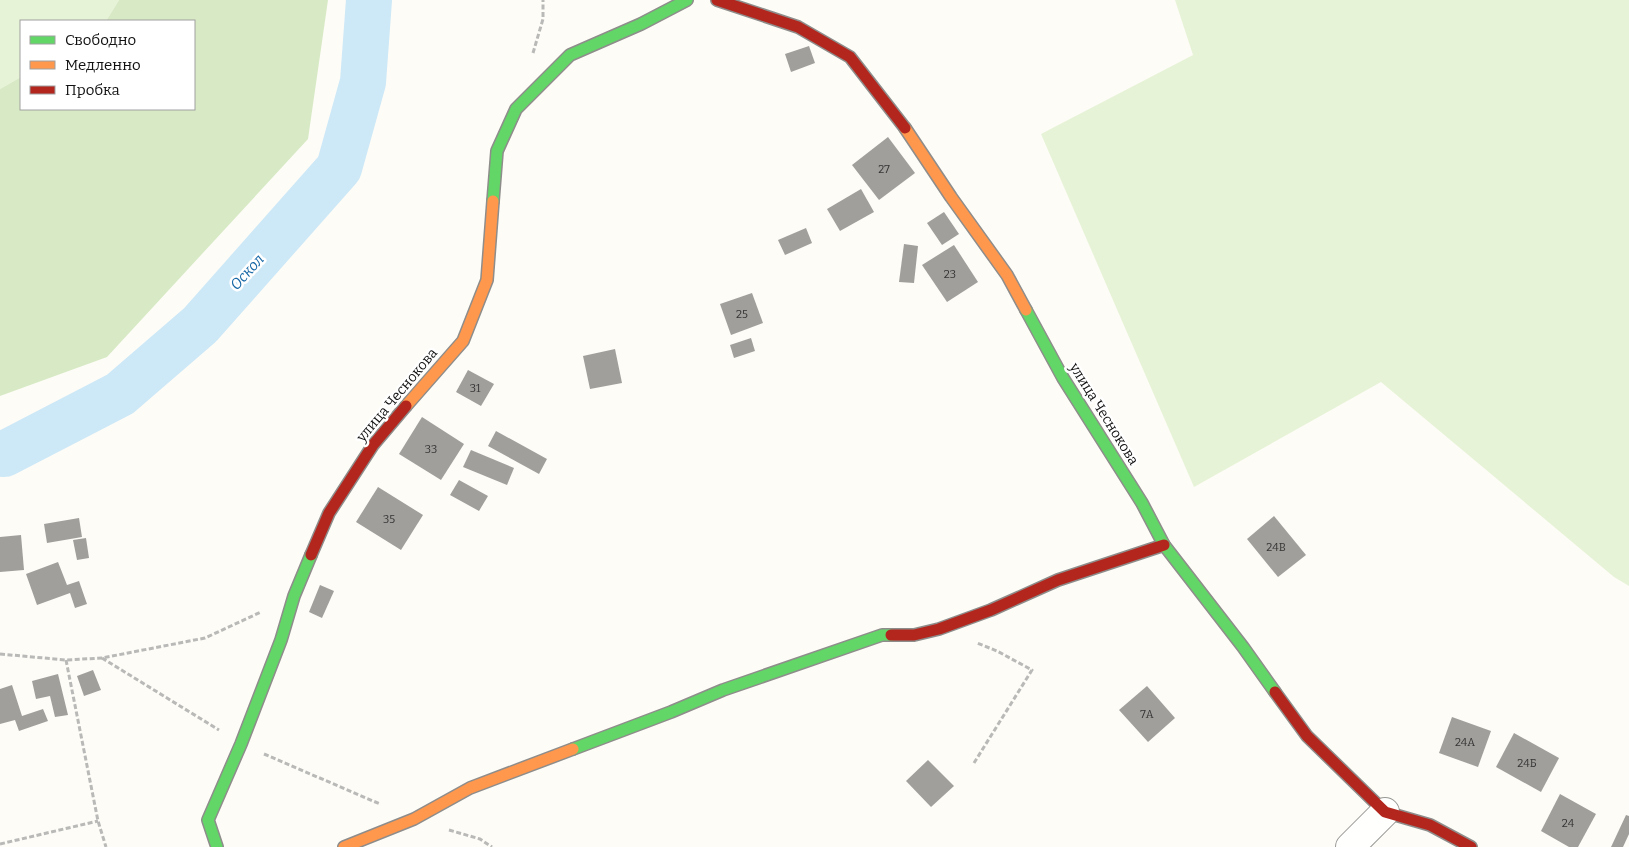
<svg xmlns="http://www.w3.org/2000/svg" width="1629" height="847" font-family="Bitter,serif">
  <style>
    .green { fill: #e7f3d7 }
    .forest { fill: #d8eac5 }
    .lines { fill: none; stroke-linecap: round; stroke-linejoin: round }
    .river { stroke: #cde8f7; stroke-width: 46 }
    .building { fill: #a19f9c }
    .street-casing { stroke: #979795; stroke-width: 30 }
    .fast-casing { stroke: #8e8d8b; stroke-width: 14 }
    .slow-casing { stroke: #8e8d8b; stroke-width: 14 }
    .jam-casing { stroke: #8e8d8b; stroke-width: 14 }
    .path { stroke: #b9b9b8; stroke-width: 3; stroke-dasharray: 5 2.5; stroke-linecap: butt }
    .street { stroke: #fffffe; stroke-width: 28 }
    .fast { stroke: #63d668; stroke-width: 11 }
    .slow { stroke: #ff974d; stroke-width: 11 }
    .jam { stroke: #b3261e; stroke-width: 11 }
    .labels { text-anchor: middle; dominant-baseline: central; stroke-width: 5; stroke-linejoin: round; paint-order: stroke }
    .number-label { font-size: 11px; fill: #353434 }
    .street-label { font-size: 14px; fill: #111; stroke: #fff }
    .water-label { font-size: 15px; font-style: italic; fill: #1768a6; stroke: #fff }
  </style>
  <rect width="100%" height="100%" fill="#fdfcf7"/>
  <g class="green">
    <path d="M0,0H119L106,21H21V77L0,89Z"/>
    <path d="M1175,0H1629V586L1614,577L1381,382L1194,487L1041,134L1193,55Z"/>
  </g>
  <path class="forest" d="M119,0H328L308,139L107,357L0,396V89L21,77V109H194V21H106Z"/>
  <g class="lines">
    <path class="river" d="M0,453L4,454L120,394L200,325L339,168L363,82L369,0"/>
  </g>
  <g class="building">
    <path d="M809,46L815,63L791,72L785,54Z"/>
    <path d="M888,137L915,173L879,200L852,165Z"/>
    <path d="M861,189L874,212L840,231L827,209Z"/>
    <path d="M944,212L959,234L942,245L927,223Z"/>
    <path d="M806,228L812,243L785,255L778,240Z"/>
    <path d="M904,244L918,246L914,283L899,282Z"/>
    <path d="M954,245L978,282L947,302L922,265Z"/>
    <path d="M752,293L763,323L731,335L720,304Z"/>
    <path d="M751,338L755,351L734,358L730,345Z"/>
    <path d="M615,349L622,383L590,389L583,356Z"/>
    <path d="M468,370L494,384L481,406L456,392Z"/>
    <path d="M422,417L464,444L441,480L399,454Z"/>
    <path d="M496,431L547,459L539,474L488,446Z"/>
    <path d="M471,450L514,468L507,485L463,467Z"/>
    <path d="M459,480L488,496L479,511L450,495Z"/>
    <path d="M378,487L423,515L401,550L356,522Z"/>
    <path d="M1274,516L1306,555L1278,577L1247,539Z"/>
    <path d="M79,518L82,537L47,543L44,524Z"/>
    <path d="M21,535L24,570L0,572V537Z"/>
    <path d="M86,538L89,558L77,560L73,540Z"/>
    <path d="M58,562L67,585L79,581L87,604L75,608L70,593L37,605L26,574Z"/>
    <path d="M320,585L334,591L322,618L309,612Z"/>
    <path d="M93,670L101,690L84,696L77,676Z"/>
    <path d="M58,674L68,715L55,717L50,696L36,699L32,681Z"/>
    <path d="M12,685L22,716L43,709L48,721L19,731L15,720L0,724V689Z"/>
    <path d="M1147,686L1175,718L1148,742L1119,710Z"/>
    <path d="M1452,717L1491,731L1478,767L1439,753Z"/>
    <path d="M1514,733L1559,758L1541,792L1496,767Z"/>
    <path d="M928,760L954,786L931,807L906,781Z"/>
    <path d="M1560,794L1596,814L1578,847H1569L1541,831Z"/>
    <path d="M1626,815L1629,816V834L1623,847H1611Z"/>
  </g>
  <g class="lines">
    <defs>
      <path id="street" d="M1350,847L1385,812"/>
      <g id="fast">
        <path d="M493,201L497,151L516,109L570,55L641,24L687,0"/>
        <path d="M1026,310L1063,378L1142,503L1164,545L1243,647L1275,692"/>
        <path d="M573,749L671,712L723,690L882,635H891"/>
        <path d="M217,847L208,820L241,744L281,640L294,596L311,555"/>
      </g>
      <g id="slow">
        <path d="M905,128L951,197L1007,275L1026,310"/>
        <path d="M406,406L463,341L487,280L493,201"/>
        <path d="M344,847L414,819L470,788L573,749"/>
      </g>
      <g id="jam">
        <path d="M717,0L798,27L850,57L905,128"/>
        <path d="M311,555L329,513L373,445L406,406"/>
        <path d="M891,635H914L939,629L991,610L1058,580L1164,545"/>
        <path d="M1275,692L1307,736L1385,812L1430,825L1471,847"/>
      </g>
    </defs>
    <use href="#street" class="street-casing"/>
    <use href="#fast" class="fast-casing"/>
    <use href="#slow" class="slow-casing"/>
    <use href="#jam" class="jam-casing"/>
    <g class="path">
      <path d="M533,53L543,19V0"/>
      <path d="M0,654L66,660L102,658L205,638L261,612"/>
      <path d="M102,658L219,730"/>
      <path d="M66,660L98,821L106,847"/>
      <path d="M264,754L380,804"/>
      <path d="M974,763L1032,670L997,651L977,643"/>
      <path d="M449,830L480,839L492,847"/>
      <path d="M0,844L98,821"/>
    </g>
    <use href="#street" class="street"/>
    <use href="#fast" class="fast"/>
    <use href="#slow" class="slow"/>
    <use href="#jam" class="jam"/>
  </g>
  <g class="labels">
    <g class="number-label">
      <text x="884" y="169">27</text>
      <text x="950" y="274">23</text>
      <text x="742" y="314">25</text>
      <text x="475" y="388">31</text>
      <text x="431" y="449">33</text>
      <text x="389" y="519">35</text>
      <text x="1276" y="547">24В</text>
      <text x="1147" y="714">7А</text>
      <text x="1465" y="742">24А</text>
      <text x="1527" y="763">24Б</text>
      <text x="1568" y="823">24</text>
    </g>
    <g class="street-label">
      <text transform="translate(397 395) rotate(-50)">улица Чеснокова</text>
      <text transform="translate(1104 414) rotate(58)">улица Чеснокова</text>
    </g>
    <g class="water-label">
      <text transform="translate(247 272) rotate(-48)">Оскол</text>
    </g>
  </g>
  <rect x="20" y="20" width="175" height="90" fill="#ffffff" stroke="#a0a0a0"/>
  <rect x="30" y="36" width="25" height="8" fill="#63d668" stroke="#a0a0a0"/>
  <text x="65" y="45" font-size="15" fill="#111111">Свободно</text>
  <rect x="30" y="61" width="25" height="8" fill="#ff974d" stroke="#a0a0a0"/>
  <text x="65" y="70" font-size="15" fill="#111111">Медленно</text>
  <rect x="30" y="86" width="25" height="8" fill="#b3261e" stroke="#a0a0a0"/>
  <text x="65" y="95" font-size="15" fill="#111111">Пробка</text>
</svg>
